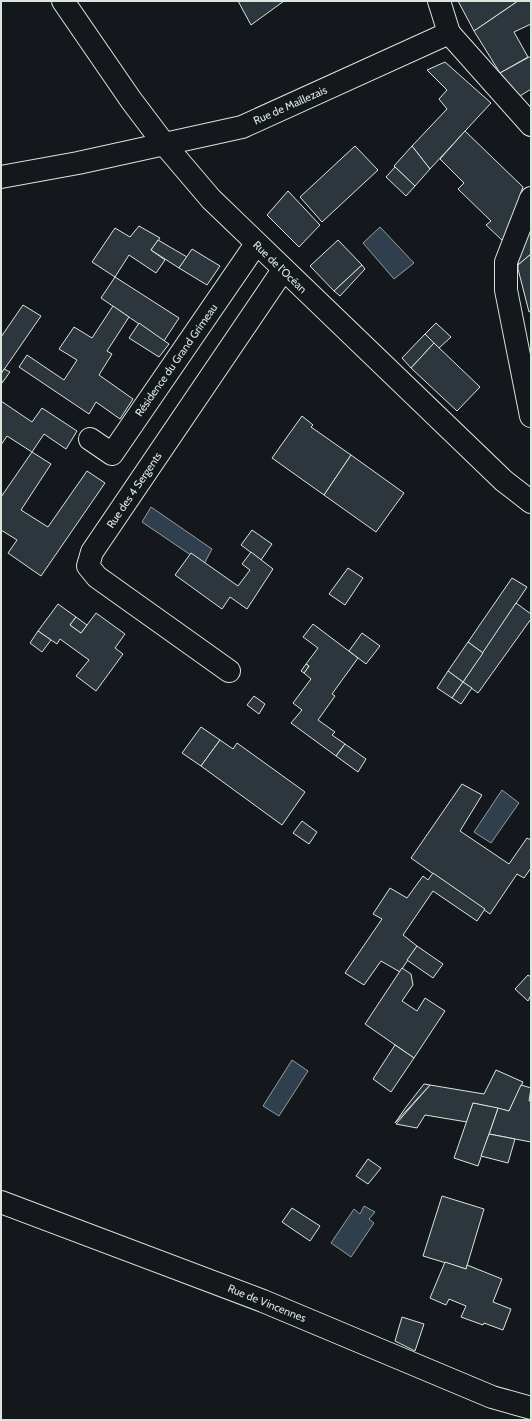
<svg xmlns="http://www.w3.org/2000/svg" width="532" height="1421" font-family="Cabin,sans-serif">
  <style>
    .water { fill: #2f3f4d; stroke: #939e99 }
    .building { fill: #2c363c; stroke: #d8e6dc }
    .lines { fill: none; stroke-linecap: round; stroke-linejoin: round }
    .minor-casing { stroke: #d8e6dc; stroke-width: 24 }
    .minor { stroke: #14181c; stroke-width: 22 }
    .labels { text-anchor: middle; dominant-baseline: central; stroke-width: 3; stroke-linejoin: round; paint-order: stroke }
    .street-label { font-size: 11px; fill: #d8e6dc; stroke: #14181c }
  </style>
  <rect width="100%" height="100%" fill="#14181c"/>
  <g class="water">
    <path d="M380,227L414,263L394,279L363,243Z"/>
    <path d="M151,507L212,549L204,564L142,522Z"/>
    <path d="M502,790L519,803L491,843L474,832Z"/>
    <path d="M292,1060L308,1071L279,1116L263,1106Z"/>
    <path d="M364,1206L375,1212L369,1219L374,1223L351,1257L331,1243L354,1209L360,1214Z"/>
  </g>
  <g class="building">
    <path d="M238,1H284L251,25Z"/>
    <path d="M458,1H518L474,31Z"/>
    <path d="M518,1H531V24L514,32L528,57L500,73L474,31Z"/>
    <path d="M531,56V89L520,96L500,73Z"/>
    <path d="M445,62L491,103L430,169L412,146L447,109L439,99L447,90L427,70Z"/>
    <path d="M465,131L523,187L504,242L486,225L491,221L458,189L464,183L440,159Z"/>
    <path d="M355,146L378,170L322,222L300,197Z"/>
    <path d="M412,146L430,169L415,186L394,166Z"/>
    <path d="M395,167L415,186L406,196L386,177Z"/>
    <path d="M288,191L320,225L299,247L267,215Z"/>
    <path d="M531,222V254L518,265L519,257Z"/>
    <path d="M139,226L160,238L151,250L165,260L156,273L129,255L115,277L92,262L115,228L130,237Z"/>
    <path d="M158,240L187,257L179,268L151,250Z"/>
    <path d="M338,240L362,265L334,291L310,266Z"/>
    <path d="M192,249L220,266L207,285L179,268Z"/>
    <path d="M531,254V311L529,312L518,269V265Z"/>
    <path d="M362,265L365,269L340,296L334,291Z"/>
    <path d="M115,277L179,318L164,341L101,298Z"/>
    <path d="M23,305L41,316L1,374V337Z"/>
    <path d="M113,306L129,317L107,351L112,354L99,375L133,399L120,419L96,402L89,414L19,367L27,355L64,380L77,360L59,349L74,327L92,338Z"/>
    <path d="M139,323L169,344L159,357L129,338Z"/>
    <path d="M436,323L451,337L439,348L425,334Z"/>
    <path d="M425,334L434,343L411,368L402,358Z"/>
    <path d="M434,343L480,387L457,411L411,368Z"/>
    <path d="M4,369L10,372L2,383L1,374Z"/>
    <path d="M1,401L32,422L42,408L77,431L66,449L44,434L32,452L7,436L1,445Z"/>
    <path d="M302,416L313,425L311,427L351,455L324,495L272,458Z"/>
    <path d="M32,452L51,464L21,510L48,527L87,471L105,483L41,576L8,553L17,540L1,530V497Z"/>
    <path d="M351,455L404,493L376,532L324,495Z"/>
    <path d="M252,530L272,544L261,560L241,545Z"/>
    <path d="M251,552L273,569L247,609L230,597L222,609L175,575L191,553L238,586L250,570L242,564Z"/>
    <path d="M348,568L363,578L345,605L329,594Z"/>
    <path d="M512,578L527,587L483,653L468,642Z"/>
    <path d="M516,603L531,614V619L478,693L463,682Z"/>
    <path d="M58,604L76,617L70,625L81,633L96,613L125,634L115,648L123,654L96,691L76,676L89,660L60,639L57,644L38,631Z"/>
    <path d="M76,617L87,625L81,633L70,625Z"/>
    <path d="M313,624L358,658L332,694L335,696L318,720L335,732L332,735L345,744L336,756L291,723L302,710L293,703L311,679L304,673L309,666L306,664L318,648L303,637Z"/>
    <path d="M38,631L51,640L42,652L30,643Z"/>
    <path d="M362,633L380,646L366,664L349,651Z"/>
    <path d="M468,642L483,653L463,682L448,671Z"/>
    <path d="M306,664L309,666L304,673L301,671Z"/>
    <path d="M448,671L463,682L452,698L437,688Z"/>
    <path d="M463,682L472,688L461,704L452,698Z"/>
    <path d="M254,696L265,704L259,714L247,705Z"/>
    <path d="M201,727L220,740L201,766L182,753Z"/>
    <path d="M220,740L233,749L237,743L305,792L282,825L201,766Z"/>
    <path d="M345,744L366,759L358,772L336,756Z"/>
    <path d="M462,784L482,795L460,831L509,864L527,838L531,840V868L524,878L517,874L490,914L411,858Z"/>
    <path d="M302,821L317,832L309,844L293,833Z"/>
    <path d="M433,873L485,909L477,921L433,891L403,935L417,946L400,972L381,961L364,985L345,973L382,919L373,914L390,888L407,898L423,876L428,880Z"/>
    <path d="M417,946L443,964L433,978L407,960Z"/>
    <path d="M402,968L411,974L413,985L402,1001L417,1011L425,998L445,1011L414,1058L365,1024Z"/>
    <path d="M528,975L531,977V995L528,1001L515,989Z"/>
    <path d="M395,1045L414,1058L391,1092L373,1079Z"/>
    <path d="M496,1070L523,1082L509,1111L473,1103L467,1122L425,1115L417,1128L396,1124L430,1085L484,1094Z"/>
    <path d="M424,1084L430,1085L395,1123L406,1107Z"/>
    <path d="M521,1085L531,1088L529,1101H531V1142L489,1134L498,1108L509,1111Z"/>
    <path d="M473,1103L498,1108L478,1166L454,1158Z"/>
    <path d="M489,1134L515,1139L508,1163L481,1156Z"/>
    <path d="M368,1159L381,1168L368,1184L356,1176Z"/>
    <path d="M442,1196L484,1209L466,1269L423,1256Z"/>
    <path d="M292,1208L320,1226L310,1241L282,1222Z"/>
    <path d="M445,1262L466,1269L467,1265L502,1279L493,1302L511,1309L503,1330L484,1323L483,1325L461,1317L466,1306L449,1299L446,1305L430,1298Z"/>
    <path d="M402,1317L424,1324L415,1351L395,1341Z"/>
  </g>
  <g class="lines">
    <defs>
      <g id="minor">
        <path d="M63,1L131,100L165,145L211,199L504,481L531,502"/>
        <path d="M439,1L449,33"/>
        <path d="M1,177L78,163L242,127L449,33L531,125"/>
        <path d="M531,198L506,262V290L531,416"/>
        <path d="M90,439L112,454L256,244"/>
        <path d="M229,671L97,577L88,566L92,552L283,270"/>
        <path d="M1,1202L263,1301L492,1397L531,1408"/>
      </g>
    </defs>
    <use href="#minor" class="minor-casing"/>
    <use href="#minor" class="minor"/>
  </g>
  <g class="labels">
    <g class="street-label">
      <text transform="translate(290 105) rotate(-24)">Rue de Maillezais</text>
      <text transform="translate(280 267) rotate(44)">Rue de l'Océan</text>
      <text transform="translate(176 360) rotate(-55)">Résidence du Grand Grimeau</text>
      <text transform="translate(134 490) rotate(-56)">Rue des 4 Sergents</text>
      <text transform="translate(267 1303) rotate(22)">Rue de Vincennes</text>
    </g>
  </g>
  <rect width="532" height="1421" fill="none" stroke="#d8e6dc" stroke-width="4"/>
</svg>
